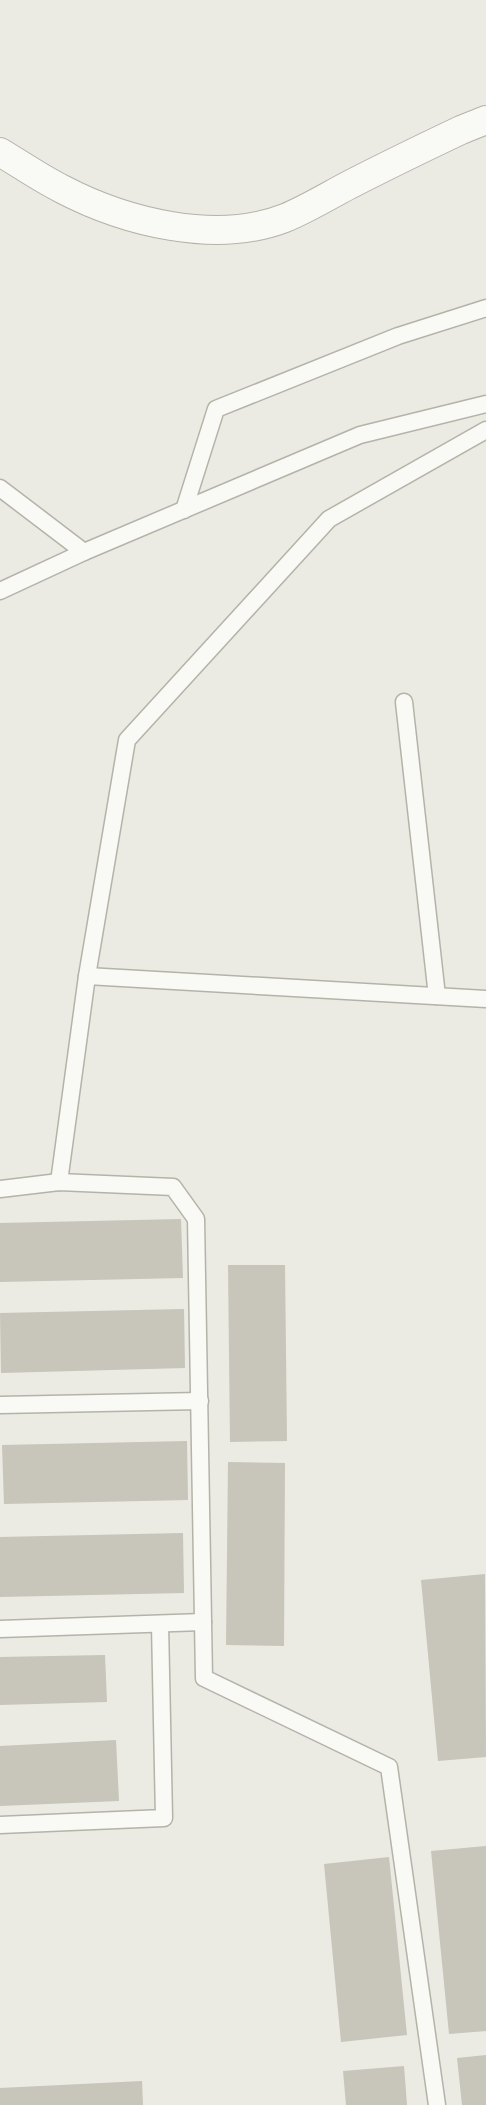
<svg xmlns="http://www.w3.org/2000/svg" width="486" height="2105" font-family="'Varela Round',sans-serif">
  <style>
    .building { fill: #c8c5ba }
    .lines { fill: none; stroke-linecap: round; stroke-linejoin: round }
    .service-casing { stroke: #b5b3a8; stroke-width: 19 }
    .minor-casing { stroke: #b5b3a8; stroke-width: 30 }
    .service { stroke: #f9f9f6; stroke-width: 16 }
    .minor { stroke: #f9f9f6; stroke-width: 28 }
  </style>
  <rect width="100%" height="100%" fill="#ebeae3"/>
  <g class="building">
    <path d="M181,1219L183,1278L0,1282V1223Z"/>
    <path d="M228,1265H285L287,1441L230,1442Z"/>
    <path d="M184,1309L185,1368L1,1373L0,1313Z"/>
    <path d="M187,1441L188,1500L4,1504L2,1445Z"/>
    <path d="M228,1462L285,1463L284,1646L226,1645Z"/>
    <path d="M183,1533L184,1593L0,1597V1537Z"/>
    <path d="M485,1574L486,1757L438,1761L421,1580Z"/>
    <path d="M105,1655L107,1702L0,1705V1657Z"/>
    <path d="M116,1740L119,1801L0,1806V1746Z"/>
    <path d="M486,1846V2031L449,2034L431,1851Z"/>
    <path d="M389,1857L407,2035L341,2042L324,1864Z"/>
    <path d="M486,2055V2105H462L457,2058Z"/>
    <path d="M404,2066L407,2105H346L343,2071Z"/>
    <path d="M142,2081L143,2105H0V2088Z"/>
  </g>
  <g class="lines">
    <defs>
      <g id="service">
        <path d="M0,488L84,552"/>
        <path d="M184,510L216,409L398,336L486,308"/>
        <path d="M0,591L84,552L360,435L486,404"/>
        <path d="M404,702L437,996"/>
        <path d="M87,976L486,999"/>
        <path d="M59,1182L87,976L127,740L329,519L486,430"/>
        <path d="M0,1189L59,1182L173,1187L196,1219L204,1678L389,1767L437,2105"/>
        <path d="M0,1405L200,1401"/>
        <path d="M0,1629L203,1622"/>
        <path d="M0,1825L164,1818L160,1624"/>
      </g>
      <path id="minor" d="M0,152C20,164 40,178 62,189C125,222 216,245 285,218C307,209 328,196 349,185C386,166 423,148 461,130L486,120"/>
    </defs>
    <use href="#service" class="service-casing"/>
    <use href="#minor" class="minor-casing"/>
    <use href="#service" class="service"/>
    <use href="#minor" class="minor"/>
  </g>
</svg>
